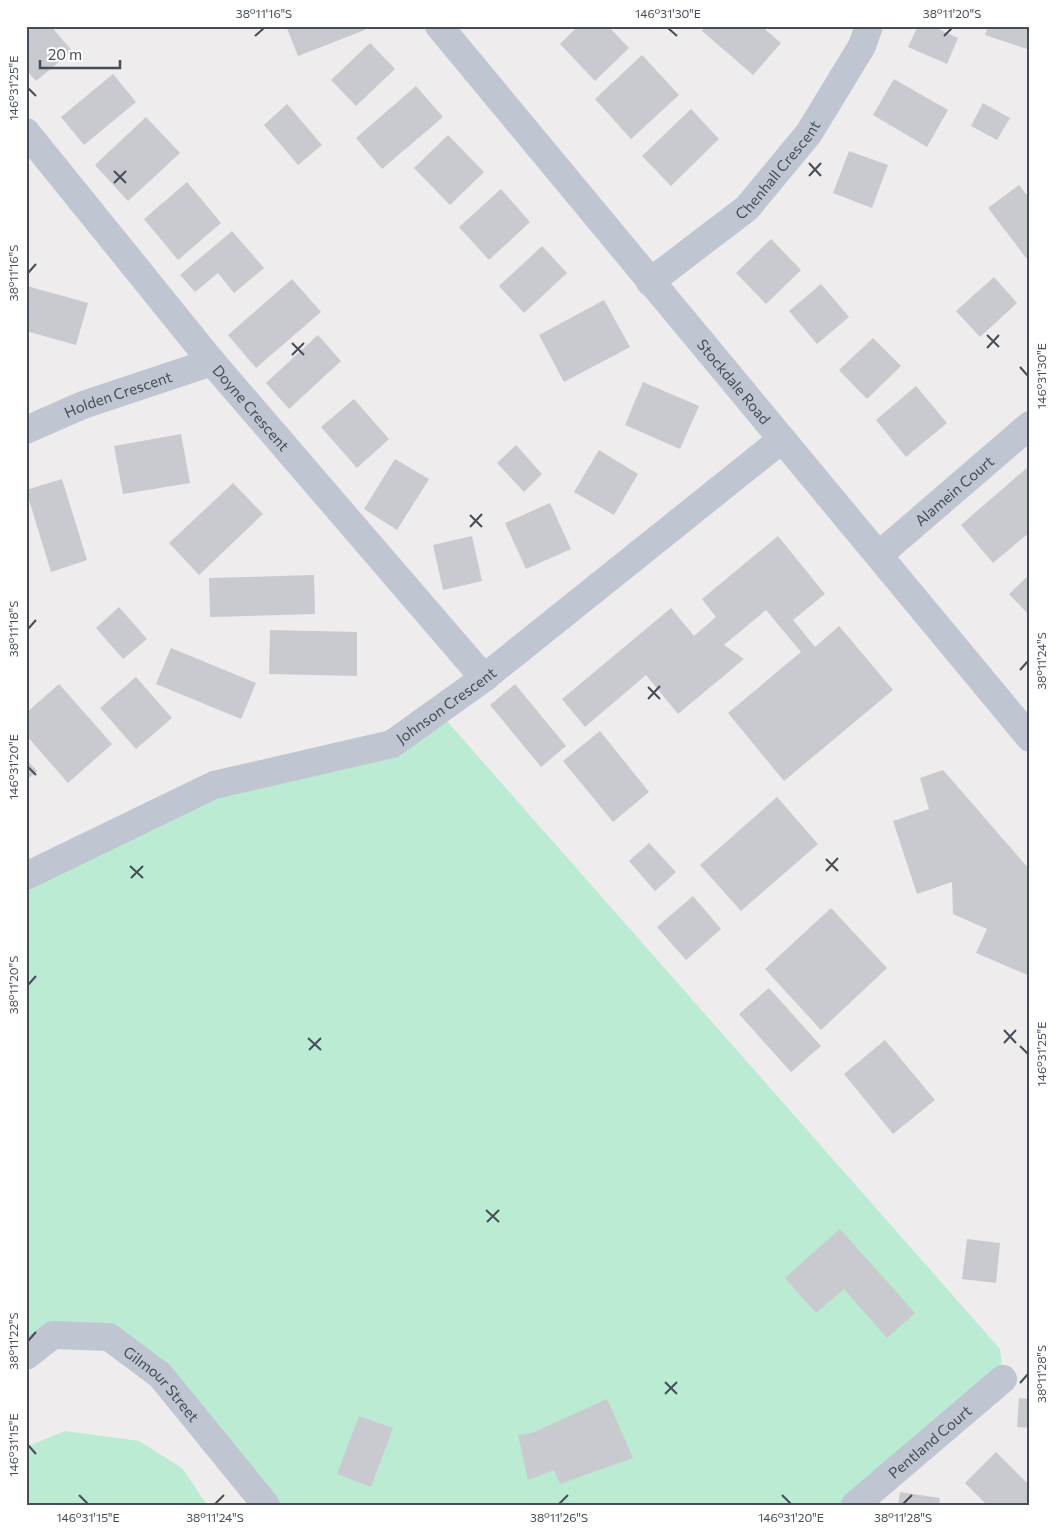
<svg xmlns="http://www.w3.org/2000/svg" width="1056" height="1531" font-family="Commissioner,sans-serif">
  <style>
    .green { fill: #bbebd3 }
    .building { fill: #c8cad0 }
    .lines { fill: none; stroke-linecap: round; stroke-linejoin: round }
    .minor { stroke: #bfc6d1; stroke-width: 28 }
    .ticks { fill: none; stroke: #454d58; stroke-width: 2 }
    .labels { text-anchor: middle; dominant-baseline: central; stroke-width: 4; stroke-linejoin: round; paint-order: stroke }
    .street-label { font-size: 15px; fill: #454d58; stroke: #fff }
    .neatline { fill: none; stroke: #454d58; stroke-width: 2 }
    .ticks-label { font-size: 12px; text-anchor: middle; fill: #454d58 }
  </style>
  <rect width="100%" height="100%" fill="#eeecec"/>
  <g class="green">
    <path d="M438,711L1000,1349L1003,1379L855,1505H266L109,1337L26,1356V876L214,785L392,744Z"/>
    <path d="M65,1431L139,1441L182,1468L207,1505H26V1447Z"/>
  </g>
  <g class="building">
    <path d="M34,26H51L72,51L36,81L26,70V33Z"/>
    <path d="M286,26H364L365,30L298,56Z"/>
    <path d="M578,26H608L629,48L595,81L560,44Z"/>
    <path d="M705,26H761L781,43L753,75L702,31Z"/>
    <path d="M918,26H932L958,38L947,64L908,47Z"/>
    <path d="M988,26H1030V50L985,35Z"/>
    <path d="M370,43L395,69L356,106L331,80Z"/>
    <path d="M642,55L679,95L631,139L595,99Z"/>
    <path d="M113,74L136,102L84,145L61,117Z"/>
    <path d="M894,79L948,110L927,147L873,115Z"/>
    <path d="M416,86L443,117L382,169L356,138Z"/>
    <path d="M983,103L1010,118L997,140L971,126Z"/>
    <path d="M287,104L322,145L298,165L264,125Z"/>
    <path d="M691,109L719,139L671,186L642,156Z"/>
    <path d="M146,117L180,153L128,201L95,165Z"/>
    <path d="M448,135L484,172L450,205L414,168Z"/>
    <path d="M849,151L888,165L872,208L833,193Z"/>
    <path d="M187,182L221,223L178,260L144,219Z"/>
    <path d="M1019,185L1030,199V263L988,208Z"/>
    <path d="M501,189L530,222L489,260L459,227Z"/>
    <path d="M232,231L264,268L234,293L218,273L195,292L180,275Z"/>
    <path d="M771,239L801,270L766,304L736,273Z"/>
    <path d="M542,246L567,273L524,313L499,286Z"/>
    <path d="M994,277L1017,303L980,337L956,311Z"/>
    <path d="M292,279L321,312L256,368L228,335Z"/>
    <path d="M821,284L849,317L817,344L789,311Z"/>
    <path d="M27,286L88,303L76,345L26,331Z"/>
    <path d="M604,300L630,347L564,382L539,335Z"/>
    <path d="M318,335L341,361L289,409L266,383Z"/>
    <path d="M873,338L901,366L867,399L839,370Z"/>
    <path d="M643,382L699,406L680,449L625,425Z"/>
    <path d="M916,386L947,423L906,457L876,420Z"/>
    <path d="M354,399L389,439L357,468L321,427Z"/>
    <path d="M181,434L190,483L123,494L114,446Z"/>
    <path d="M516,445L542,474L524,492L497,463Z"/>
    <path d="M599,450L638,474L614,515L574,492Z"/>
    <path d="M395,459L429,479L397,530L364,509Z"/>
    <path d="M1030,465V532L993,563L961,525Z"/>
    <path d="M62,479L87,560L51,572L26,490Z"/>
    <path d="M233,483L263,514L199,575L169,543Z"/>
    <path d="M550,503L571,549L526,569L505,523Z"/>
    <path d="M472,536L482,581L443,590L433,545Z"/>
    <path d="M778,536L825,594L793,620L815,647L839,626L893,690L784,781L728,713L801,652L766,610L724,645L744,659L678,714L646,675L585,727L562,699L671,608L694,636L716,617L702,599Z"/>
    <path d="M1030,574V616L1009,594Z"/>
    <path d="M314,575L315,614L210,617L209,578Z"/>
    <path d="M119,607L147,639L123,659L96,628Z"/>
    <path d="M270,630L357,632V676L269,674Z"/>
    <path d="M171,648L256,683L241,719L156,684Z"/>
    <path d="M136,677L172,718L136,749L100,708Z"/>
    <path d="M59,684L112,744L68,783L26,735V713Z"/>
    <path d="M515,684L566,746L541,767L490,705Z"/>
    <path d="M600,731L649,792L613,822L563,761Z"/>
    <path d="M26,759L37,771L26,781Z"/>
    <path d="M943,770L1030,870V976L976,953L987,929L953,914L952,882L917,894L893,821L929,809L920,778Z"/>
    <path d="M777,797L818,844L741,911L700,865Z"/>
    <path d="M649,843L676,872L655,891L629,861Z"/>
    <path d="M693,896L721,929L686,960L657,927Z"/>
    <path d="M831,908L887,968L821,1030L765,969Z"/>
    <path d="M769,988L821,1046L791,1072L739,1014Z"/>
    <path d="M885,1040L935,1100L893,1134L844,1074Z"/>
    <path d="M840,1229L915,1313L887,1338L844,1289L816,1313L785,1278Z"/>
    <path d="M967,1239L1000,1243L996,1283L962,1279Z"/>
    <path d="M1019,1398L1030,1399V1428L1017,1427Z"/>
    <path d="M607,1399L633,1458L560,1484L554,1470L528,1480L518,1435L532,1433Z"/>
    <path d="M359,1416L393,1428L371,1487L337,1474Z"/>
    <path d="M996,1452L1030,1486V1505H987L965,1483Z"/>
    <path d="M900,1492L940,1498L939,1505H898Z"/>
  </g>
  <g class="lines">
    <g class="minor">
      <path id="s1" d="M439,26L1030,738"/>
      <path id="s2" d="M26,132L212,362L484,678"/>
      <path id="s3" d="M650,282L747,208L809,133L862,46L869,26"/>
      <path id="s4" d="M26,430L83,405L212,362"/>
      <path id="s5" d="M879,555L1030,425"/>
      <path id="s6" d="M26,876L214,785L392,744L484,678L781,440"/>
      <path id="s7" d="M26,1356L53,1335L109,1337L160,1375L266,1505"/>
      <path id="s8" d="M855,1505L1003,1379"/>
    </g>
  </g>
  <path class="ticks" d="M668,28L677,36M255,36L264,28M944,36L952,28M28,88L36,96M809,163L821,176M114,171L126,183M809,176L821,163M114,183L126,171M28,273L36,264M987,335L999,347M292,343L304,355M987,348L999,335M292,355L304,343M1020,367L1028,376M470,515L482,527M470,527L482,514M28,629L36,620M1020,670L1028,661M648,687L660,699M648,699L660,686M28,767L36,775M826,859L838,871M130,866L143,878M826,871L838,858M131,878L143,866M28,985L36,976M1004,1030L1016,1043M308,1038L321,1050M1004,1043L1016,1030M1020,1046L1028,1054M309,1050L321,1038M486,1210L499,1222M487,1222L499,1210M28,1341L36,1332M665,1382L677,1394M1020,1383L1028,1374M665,1394L677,1382M28,1445L36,1454M79,1495L88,1504M782,1495L791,1504M215,1504L224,1495M559,1504L568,1495M903,1504L912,1495"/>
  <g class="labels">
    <g class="street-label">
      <text stroke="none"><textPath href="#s3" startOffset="171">Chenhall Crescent</textPath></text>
      <text stroke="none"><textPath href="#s1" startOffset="462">Stockdale Road</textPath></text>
      <text stroke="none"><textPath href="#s4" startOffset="99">Holden Crescent</textPath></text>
      <text stroke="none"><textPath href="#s2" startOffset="356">Doyne Crescent</textPath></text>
      <text stroke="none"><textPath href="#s5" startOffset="99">Alamein Court</textPath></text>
      <text stroke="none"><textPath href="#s6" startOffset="458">Johnson Crescent</textPath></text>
      <text stroke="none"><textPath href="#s7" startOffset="161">Gilmour Street</textPath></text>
      <text stroke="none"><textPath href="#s8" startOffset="98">Pentland Court</textPath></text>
    </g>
  </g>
  <rect width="1056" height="1531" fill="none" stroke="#ffffff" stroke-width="55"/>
  <path d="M40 60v8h80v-8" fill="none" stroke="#454d58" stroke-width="2.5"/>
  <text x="48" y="60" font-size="15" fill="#454d58" stroke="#ffffff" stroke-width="4" paint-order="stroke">20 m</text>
  <rect x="28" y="28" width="1000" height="1476" class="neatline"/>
  <g class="ticks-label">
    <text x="264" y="18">38°11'16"S</text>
    <text x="668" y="18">146°31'30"E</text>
    <text x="952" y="18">38°11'20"S</text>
    <text transform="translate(14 88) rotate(-90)" y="4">146°31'25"E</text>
    <text transform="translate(14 273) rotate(-90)" y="4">38°11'16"S</text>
    <text transform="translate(1042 376) rotate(-90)" y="4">146°31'30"E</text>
    <text transform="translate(14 629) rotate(-90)" y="4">38°11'18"S</text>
    <text transform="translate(1042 661) rotate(-90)" y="4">38°11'24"S</text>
    <text transform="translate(14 767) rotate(-90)" y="4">146°31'20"E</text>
    <text transform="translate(14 985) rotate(-90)" y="4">38°11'20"S</text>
    <text transform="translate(1042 1054) rotate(-90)" y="4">146°31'25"E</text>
    <text transform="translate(14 1341) rotate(-90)" y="4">38°11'22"S</text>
    <text transform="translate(1042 1374) rotate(-90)" y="4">38°11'28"S</text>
    <text transform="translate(14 1445) rotate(-90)" y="4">146°31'15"E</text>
    <text x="88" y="1522">146°31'15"E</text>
    <text x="215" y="1522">38°11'24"S</text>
    <text x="559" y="1522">38°11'26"S</text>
    <text x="791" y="1522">146°31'20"E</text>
    <text x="903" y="1522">38°11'28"S</text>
  </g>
</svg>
